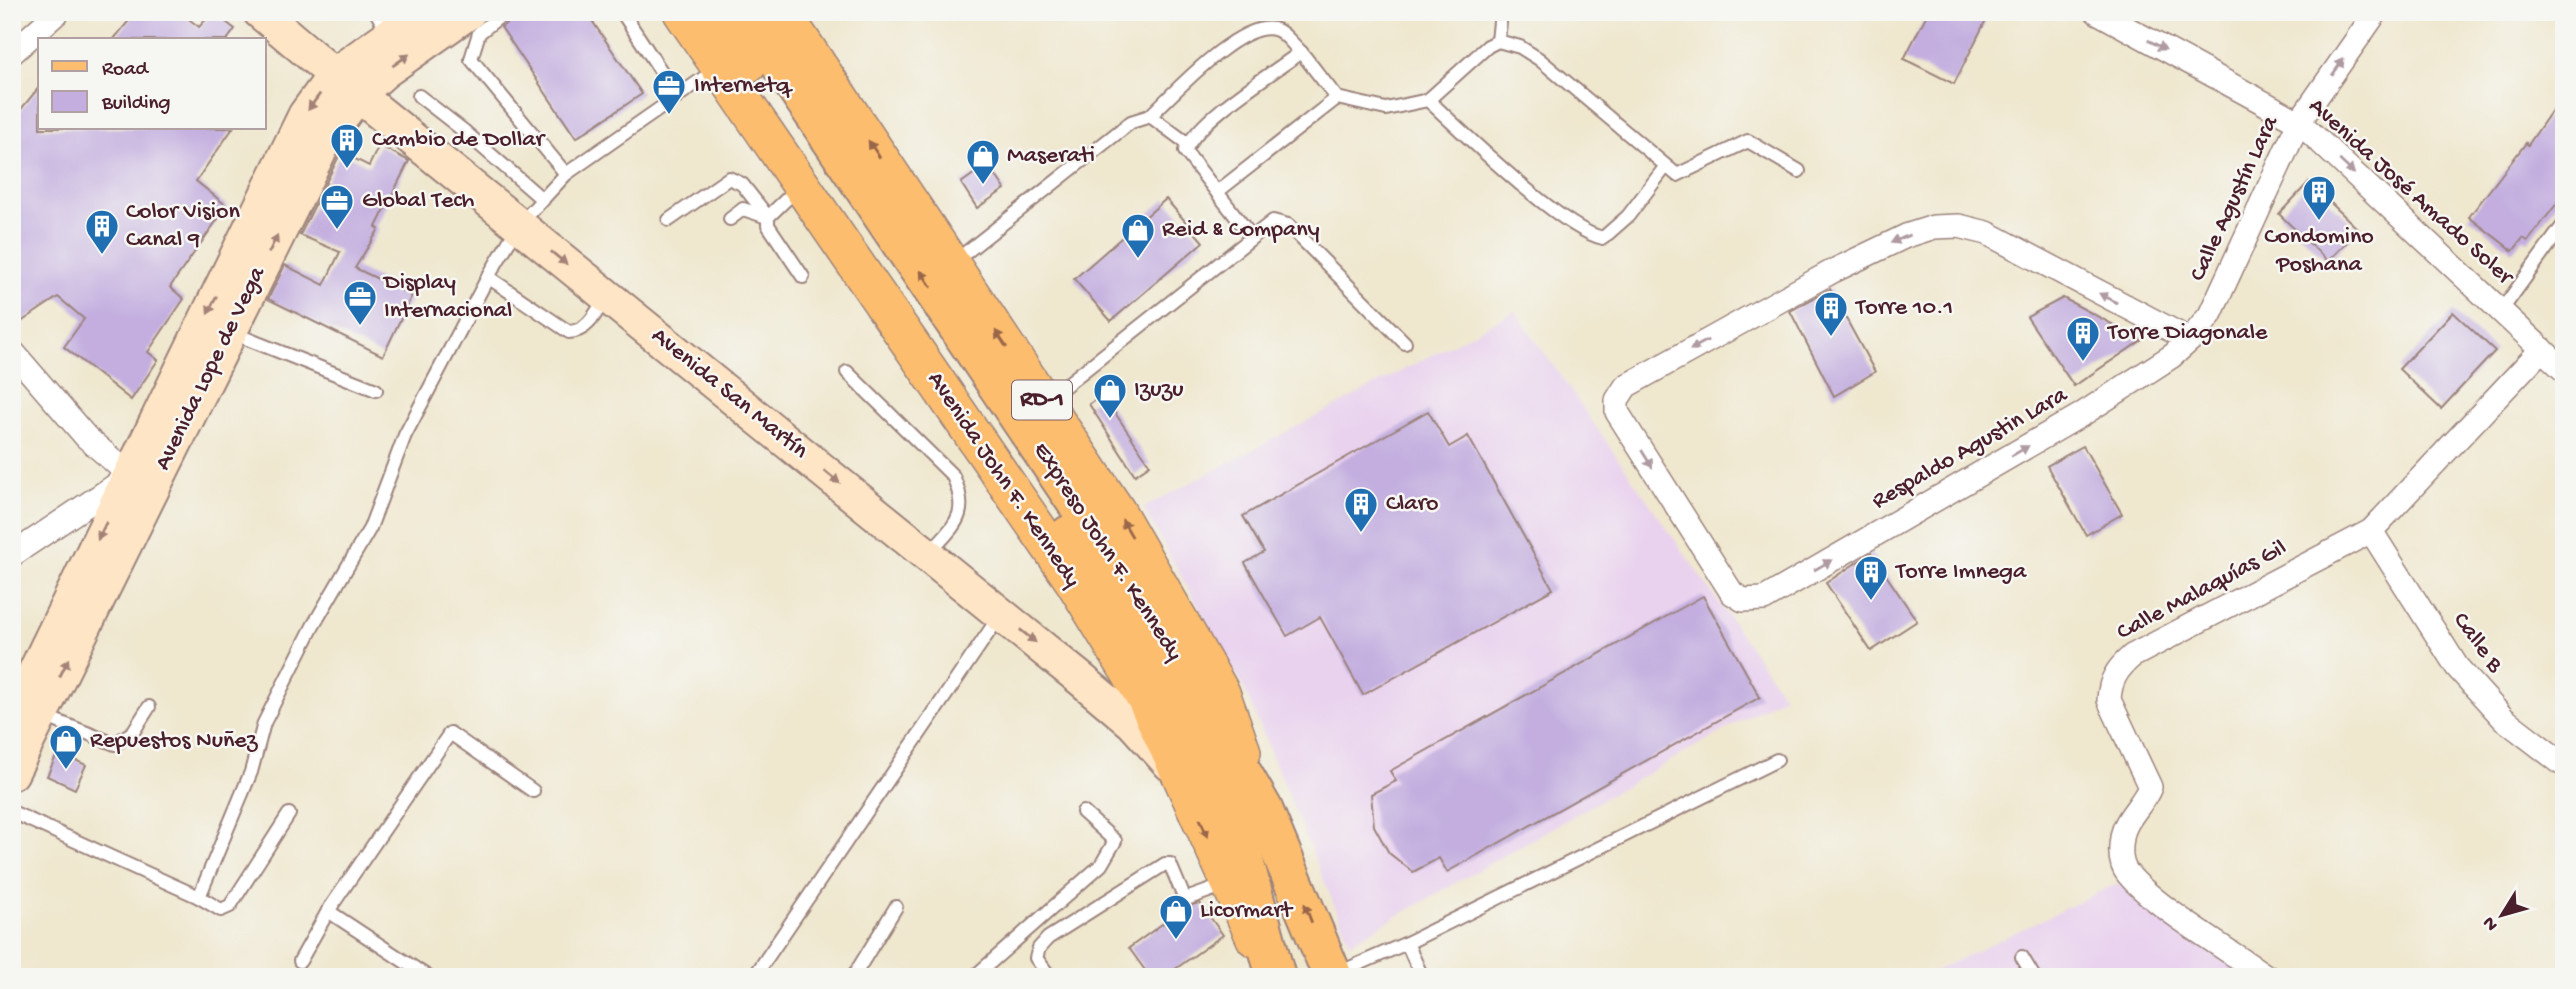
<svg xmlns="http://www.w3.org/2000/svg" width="2576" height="989" font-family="'Gochi Hand',sans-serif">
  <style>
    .built { fill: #e9d2ee }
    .building { fill: #c3aedf }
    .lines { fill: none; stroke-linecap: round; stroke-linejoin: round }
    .lane-casing { stroke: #9c837c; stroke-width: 16 }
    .street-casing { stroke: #9c837c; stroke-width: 26 }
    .secondary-casing { stroke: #9c837c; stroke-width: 37 }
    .primary-casing { stroke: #9c837c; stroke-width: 40 }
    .highway-casing { stroke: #9c837c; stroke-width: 42 }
    .lane { stroke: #fff; stroke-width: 12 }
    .street { stroke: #fff; stroke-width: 23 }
    .secondary { stroke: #fee5c5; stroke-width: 33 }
    .primary { stroke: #fcbd6e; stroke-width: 37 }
    .highway { stroke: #fcbd6e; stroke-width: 38 }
    .oneway { fill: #ae9aa0 }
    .oneway2 { fill: #a48278 }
    .oneway3 { fill: #9a6649 }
    .labels { text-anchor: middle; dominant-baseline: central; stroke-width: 5; stroke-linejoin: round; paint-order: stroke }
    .shield { fill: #f6f6f2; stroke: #7e6067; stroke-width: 2 }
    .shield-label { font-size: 23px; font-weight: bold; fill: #4a1f2b }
    .poi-label { font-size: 24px; fill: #4a1f2b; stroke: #f6f6f2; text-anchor: start }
    .street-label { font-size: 24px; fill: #4a1f2b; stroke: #f6f6f2 }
  </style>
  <rect width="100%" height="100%" fill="#f6f6f2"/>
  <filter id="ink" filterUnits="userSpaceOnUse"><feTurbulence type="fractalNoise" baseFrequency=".0143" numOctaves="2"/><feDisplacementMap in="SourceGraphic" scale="14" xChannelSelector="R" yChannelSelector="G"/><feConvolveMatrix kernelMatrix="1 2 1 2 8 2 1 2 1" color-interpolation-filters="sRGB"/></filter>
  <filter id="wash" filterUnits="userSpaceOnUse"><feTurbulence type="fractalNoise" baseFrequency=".00686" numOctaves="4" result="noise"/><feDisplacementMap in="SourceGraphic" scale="28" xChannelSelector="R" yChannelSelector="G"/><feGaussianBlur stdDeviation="1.57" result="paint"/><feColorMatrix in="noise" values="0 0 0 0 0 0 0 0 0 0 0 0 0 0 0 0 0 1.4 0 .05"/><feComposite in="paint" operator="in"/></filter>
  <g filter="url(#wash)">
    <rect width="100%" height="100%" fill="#efe7ce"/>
    <g class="built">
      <path d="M1515,311L1784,696L1350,943L1243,686L1143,508Z"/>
      <path d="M2118,883L2247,977H1923Z"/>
    </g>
    <g id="blocks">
      <g class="building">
        <path d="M136,12H180L199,27L213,12L235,29L227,40H113Z"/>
        <path d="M523,12H586L642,94L576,138L501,27Z"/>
        <path d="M1928,12H1990L1954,84L1904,59Z"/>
        <path d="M40,86V128H233L196,181L227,206L170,287L184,299L148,352L158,360L131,400L64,347L84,319L58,297L21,322L12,312V120Z"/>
        <path d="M2564,93V194L2528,241L2523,238L2513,251L2469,217L2526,143L2528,145Z"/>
        <path d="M379,145L409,161L376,227L379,229L355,268L412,295L383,356L268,299L285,265L324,285L340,252L300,235L341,152L369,166Z"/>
        <path d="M988,164L1005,189L977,208L961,183Z"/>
        <path d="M2309,182L2359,230L2328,261L2279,214Z"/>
        <path d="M1166,199L1203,242L1111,321L1074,279Z"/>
        <path d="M1830,289L1875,372L1834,396L1790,311Z"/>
        <path d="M2063,298L2142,340L2074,386L2027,317Z"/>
        <path d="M2453,312L2495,351L2441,409L2399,369Z"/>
        <path d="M1103,395L1150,465L1135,475L1089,404Z"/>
        <path d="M1428,411L1449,447L1468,436L1553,589L1363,695L1320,617L1287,636L1245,563L1264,552L1243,516Z"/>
        <path d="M2083,446L2122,514L2086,535L2047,466Z"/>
        <path d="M1871,553L1917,621L1871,651L1826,583Z"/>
        <path d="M1703,596L1760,697L1447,872L1439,858L1413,872L1389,853L1374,826L1371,794L1396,781L1390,771Z"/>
        <path d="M58,752L86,765L75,789L47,776Z"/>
        <path d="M1200,903L1223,935L1164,977H1150L1129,948L1187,906Z"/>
      </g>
    </g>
  </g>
  <g filter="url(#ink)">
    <use href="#blocks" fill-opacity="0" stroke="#9c837c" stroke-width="2"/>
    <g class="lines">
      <defs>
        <g id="lane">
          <path d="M376,12L389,33"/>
          <path d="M505,12L479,33L471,59L566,174"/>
          <path d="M622,12L678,97"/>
          <path d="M1498,41L1501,12"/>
          <path d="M419,96L464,131L543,200"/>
          <path d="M1428,100C1463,132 1562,230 1603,238L1628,216L1666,166"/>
          <path d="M1150,116C1173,94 1244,16 1277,30C1285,33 1294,46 1301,52"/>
          <path d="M799,187L768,217V225L803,277"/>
          <path d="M1217,192L1337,98"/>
          <path d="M730,219L743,209L767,217"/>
          <path d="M669,220L729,178L742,184L768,217"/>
          <path d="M1251,236L1185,151C1200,117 1269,76 1301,52L1337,98L1386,109L1428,100L1488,46L1498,41L1520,47L1539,59L1677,175L1748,141L1799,171"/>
          <path d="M954,262L1131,122L1150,116L1188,144"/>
          <path d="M606,297C596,312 589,331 569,332L488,277L519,225L566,174L718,68"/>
          <path d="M2501,311L2564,224"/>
          <path d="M230,332L376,390"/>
          <path d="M847,372L953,476C971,517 954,524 928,555"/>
          <path d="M1047,400L1273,221L1288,225L1405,343"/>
          <path d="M41,715L115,744L133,732L149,707"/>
          <path d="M12,812L199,897L251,772L264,723L313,626L370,528L405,435L488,277"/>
          <path d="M199,897L221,910L230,906L289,814"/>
          <path d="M1407,943L1422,977"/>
          <path d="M2022,957L2034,977"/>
          <path d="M300,961L328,911"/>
          <path d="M1336,974L1407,943L1777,760"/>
          <path d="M428,977L328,911L450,733L533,791"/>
          <path d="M754,977L1001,614"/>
          <path d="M853,977L896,907"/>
          <path d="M974,977L1101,865L1115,841L1083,812"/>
          <path d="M1050,977L1036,958L1039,948L1048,938L1165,864H1170L1183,895L1189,898L1228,884"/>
        </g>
        <g id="street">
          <path d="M2097,12L2299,122L2564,370"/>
          <path d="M12,53L58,12"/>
          <path d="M2190,340L1987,233L1959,226L1934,227L1906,236L1833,271L1626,386L1617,400V412L1732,593L1743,600L1764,599L2081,415L2172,356L2190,340L2210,315L2299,122L2376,12"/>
          <path d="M12,351L86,437L140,484"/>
          <path d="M2371,531L2457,667L2504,719L2564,765"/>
          <path d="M12,555L128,477"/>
          <path d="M2267,977C2229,950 2156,908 2128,874C2120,865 2120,850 2122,838C2124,819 2143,805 2150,787L2109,700C2110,680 2117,669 2132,656L2371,531L2542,349"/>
        </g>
        <g id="secondary">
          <path d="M260,12L358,95L1082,680L1133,723L1170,764"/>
          <path d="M12,719L305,115L335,74L422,12"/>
          <path d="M12,773L327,136L358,95L385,71L469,12"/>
        </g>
        <g id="primary">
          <path d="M682,12L1075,583L1146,699L1255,938"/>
          <path d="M782,12L1117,512L1221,693L1242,752"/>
        </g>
        <g id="highway">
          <path d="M714,12L748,63"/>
          <path d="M745,12L1141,598L1263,809L1333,977"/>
          <path d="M1069,535L1162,681L1241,850L1276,977"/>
        </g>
      </defs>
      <use href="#lane" class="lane-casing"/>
      <use href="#street" class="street-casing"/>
      <use href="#secondary" class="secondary-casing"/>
      <use href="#primary" class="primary-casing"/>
      <use href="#highway" class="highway-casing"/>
      <use href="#lane" class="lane"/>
      <use href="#street" class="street"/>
      <use href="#secondary" class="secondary"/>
      <use href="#primary" class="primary"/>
      <use href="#highway" class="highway"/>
    </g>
    <defs><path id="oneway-solid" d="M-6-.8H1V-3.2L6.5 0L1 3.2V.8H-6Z" transform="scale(1.75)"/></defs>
    <g class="oneway">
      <use href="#oneway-solid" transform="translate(2157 45) rotate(28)"/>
      <use href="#oneway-solid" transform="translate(2338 67) rotate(-55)"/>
      <use href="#oneway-solid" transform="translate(2347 167) rotate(43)"/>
      <use href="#oneway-solid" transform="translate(1900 239) rotate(157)"/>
      <use href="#oneway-solid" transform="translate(2108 298) rotate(-152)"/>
      <use href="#oneway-solid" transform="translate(1699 345) rotate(151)"/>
      <use href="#oneway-solid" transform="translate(2020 451) rotate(-30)"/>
      <use href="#oneway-solid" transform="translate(1647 459) rotate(58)"/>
      <use href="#oneway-solid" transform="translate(1823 565) rotate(-30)"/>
    </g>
    <g class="oneway2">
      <use href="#oneway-solid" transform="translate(401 60) rotate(-35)"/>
      <use href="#oneway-solid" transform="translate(314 102) rotate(126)"/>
      <use href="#oneway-solid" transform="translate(273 244) rotate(-64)"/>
      <use href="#oneway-solid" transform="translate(559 258) rotate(39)"/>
      <use href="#oneway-solid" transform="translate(212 305) rotate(116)"/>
      <use href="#oneway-solid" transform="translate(832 477) rotate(39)"/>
      <use href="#oneway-solid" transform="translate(102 531) rotate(116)"/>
      <use href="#oneway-solid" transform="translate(1028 636) rotate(39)"/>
      <use href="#oneway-solid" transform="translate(64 668) rotate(-64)"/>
    </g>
    <g class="oneway3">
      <use href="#oneway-solid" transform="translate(874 149) rotate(-124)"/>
      <use href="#oneway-solid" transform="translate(926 279) rotate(-124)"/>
      <use href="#oneway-solid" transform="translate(1001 339) rotate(-124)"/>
      <use href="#oneway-solid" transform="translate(1127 528) rotate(-120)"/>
      <use href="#oneway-solid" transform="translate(1204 828) rotate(67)"/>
      <use href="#oneway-solid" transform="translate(1308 913) rotate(-111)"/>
    </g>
  </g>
  <defs>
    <symbol id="office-pin" viewBox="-11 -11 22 30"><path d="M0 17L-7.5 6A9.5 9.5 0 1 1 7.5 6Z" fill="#1f6fb2" stroke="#f6f6f2"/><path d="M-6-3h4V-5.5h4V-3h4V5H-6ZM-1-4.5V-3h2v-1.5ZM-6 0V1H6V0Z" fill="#fff"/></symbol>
    <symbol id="building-pin" viewBox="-11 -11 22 30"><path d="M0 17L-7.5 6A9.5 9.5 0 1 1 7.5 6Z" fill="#1f6fb2" stroke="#f6f6f2"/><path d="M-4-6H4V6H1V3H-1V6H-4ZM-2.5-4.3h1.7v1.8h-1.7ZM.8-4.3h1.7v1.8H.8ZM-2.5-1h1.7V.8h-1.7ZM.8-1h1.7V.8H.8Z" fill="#fff"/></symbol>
    <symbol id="shop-pin" viewBox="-11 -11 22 30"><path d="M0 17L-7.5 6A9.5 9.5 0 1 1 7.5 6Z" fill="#1f6fb2" stroke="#f6f6f2"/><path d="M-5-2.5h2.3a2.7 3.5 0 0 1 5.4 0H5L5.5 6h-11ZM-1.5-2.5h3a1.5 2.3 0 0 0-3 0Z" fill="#fff"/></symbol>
  </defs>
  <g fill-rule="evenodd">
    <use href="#office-pin" x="650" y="67" width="38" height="52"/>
    <use href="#building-pin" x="328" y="121" width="38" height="52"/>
    <use href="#shop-pin" x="964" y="137" width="38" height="52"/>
    <use href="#building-pin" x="2300" y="173" width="38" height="52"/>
    <use href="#office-pin" x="318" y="182" width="38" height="52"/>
    <use href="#building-pin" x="83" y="207" width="38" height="52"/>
    <use href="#shop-pin" x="1119" y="211" width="38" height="52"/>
    <use href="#office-pin" x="341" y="278" width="38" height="52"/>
    <use href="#building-pin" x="1812" y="289" width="38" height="52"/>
    <use href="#building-pin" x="2064" y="314" width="38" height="52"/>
    <use href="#shop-pin" x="1091" y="371" width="38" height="52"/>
    <use href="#building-pin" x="1342" y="485" width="38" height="52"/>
    <use href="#building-pin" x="1852" y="553" width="38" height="52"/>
    <use href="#shop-pin" x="47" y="722" width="38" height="52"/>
    <use href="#shop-pin" x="1157" y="892" width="38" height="52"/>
  </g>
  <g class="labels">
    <rect class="shield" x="1012" y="380.5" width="60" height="39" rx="5"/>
    <g class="shield-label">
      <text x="1042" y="400">RD-1</text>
    </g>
    <g class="poi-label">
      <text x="694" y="86">Internetq</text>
      <text x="372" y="140">Cambio de Dollar</text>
      <text x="1007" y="156">Maserati</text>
      <text x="362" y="201">Global Tech</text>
      <text x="126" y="212">Color Vision<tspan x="126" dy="28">Canal 9</tspan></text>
      <text x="1162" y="230">Reid &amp; Company</text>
      <text x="2319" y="237" text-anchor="middle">Condomino<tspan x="2319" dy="28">Poshana</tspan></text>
      <text x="384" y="283">Display<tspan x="384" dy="28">Internacional</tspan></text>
      <text x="1856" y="308">Torre 10.1</text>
      <text x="2108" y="333">Torre Diagonale</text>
      <text x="1134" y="390">Izuzu</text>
      <text x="1386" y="504">Claro</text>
      <text x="1896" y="572">Torre Imnega</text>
      <text x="90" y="741">Repuestos Nuñez</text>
      <text x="1200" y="911">Licormart</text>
    </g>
    <g class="street-label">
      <text transform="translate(2410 192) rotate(42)">Avenida José Amado Soler</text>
      <text transform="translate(2235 199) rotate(-65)">Calle Agustín Lara</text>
      <text transform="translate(211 369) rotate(-64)">Avenida Lope de Vega</text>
      <text transform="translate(729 394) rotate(39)">Avenida San Martín</text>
      <text transform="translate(1970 449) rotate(-30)">Respaldo Agustin Lara</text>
      <text transform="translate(1003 480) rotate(56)">Avenida John F. Kennedy</text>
      <text transform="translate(1107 552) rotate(57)">Expreso John F. Kennedy</text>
      <text transform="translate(2202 591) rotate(-28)">Calle Malaquías Gil</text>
      <text transform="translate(2477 643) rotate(54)">Calle B</text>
    </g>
  </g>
  <rect width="2576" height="989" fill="none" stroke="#f6f6f2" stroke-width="42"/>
  <rect x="38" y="38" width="228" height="91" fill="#f6f6f2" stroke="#b1a0a2" stroke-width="2"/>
  <rect x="52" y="61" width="35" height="10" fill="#fcbd6e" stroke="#b1a0a2" stroke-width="2"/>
  <text x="102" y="74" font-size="21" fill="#4a1f2b">Road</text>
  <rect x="52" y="91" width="35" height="21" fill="#c3aedf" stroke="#b1a0a2" stroke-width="2"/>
  <text x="102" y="108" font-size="21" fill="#4a1f2b">Building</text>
  <g transform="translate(2502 915) rotate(233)" stroke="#f6f6f2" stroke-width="5" paint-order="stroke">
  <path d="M0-5L12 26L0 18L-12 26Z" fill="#4a1f2b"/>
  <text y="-10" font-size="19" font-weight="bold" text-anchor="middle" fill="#4a1f2b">N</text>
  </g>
</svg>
